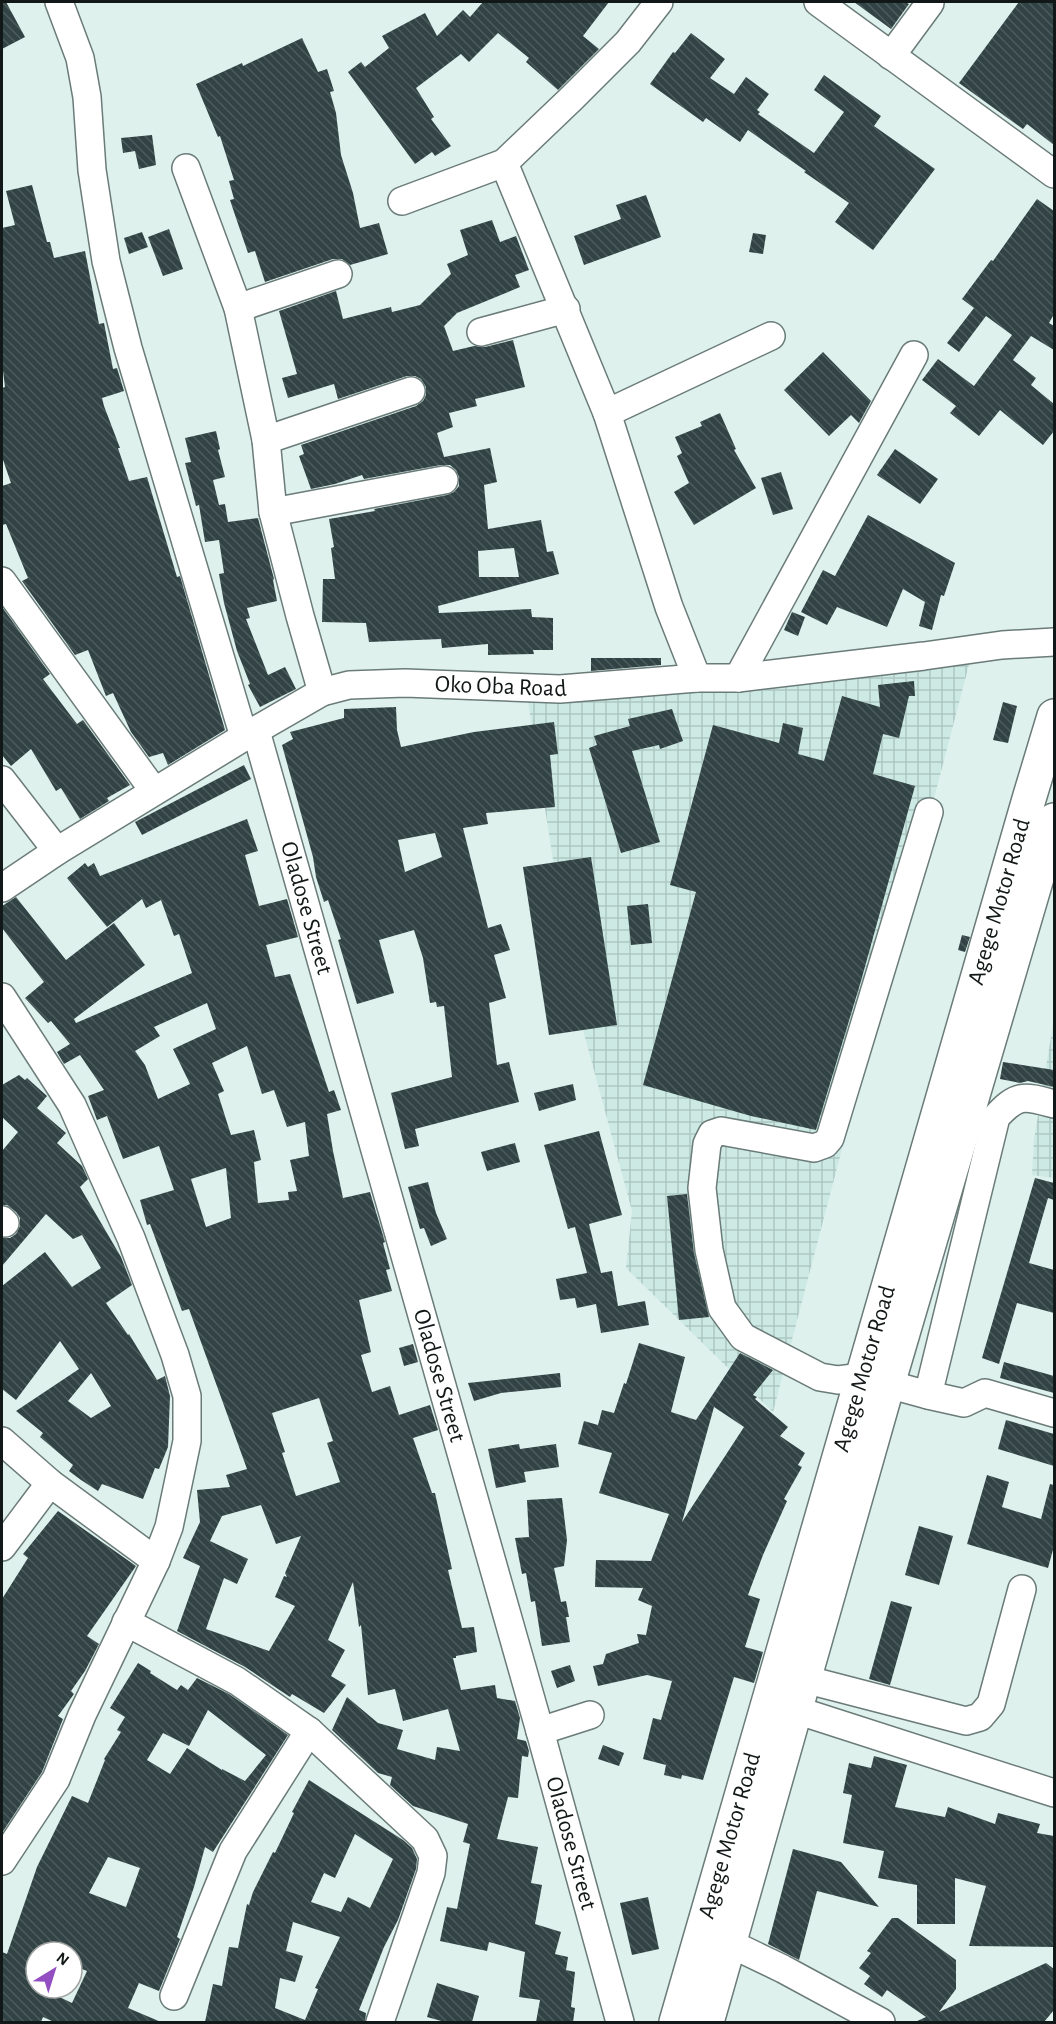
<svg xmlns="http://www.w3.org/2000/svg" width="1056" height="2024" font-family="'Alegreya Sans',sans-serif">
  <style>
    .industrial { fill: url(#industrial-grid) }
    .building { fill: url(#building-back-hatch); fill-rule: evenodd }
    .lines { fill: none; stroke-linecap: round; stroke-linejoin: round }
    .minor-casing { stroke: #6a7b78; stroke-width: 30 }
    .major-casing { stroke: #6a7b78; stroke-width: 36 }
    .minor { stroke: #fff; stroke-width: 27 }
    .major { stroke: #fff; stroke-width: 33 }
    .labels { text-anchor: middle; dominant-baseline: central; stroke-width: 6; stroke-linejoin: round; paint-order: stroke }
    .street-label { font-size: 24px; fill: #111817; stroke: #fff }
  </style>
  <defs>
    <pattern id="industrial-grid" width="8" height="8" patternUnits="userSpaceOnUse" patternTransform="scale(1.5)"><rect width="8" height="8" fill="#cce9e3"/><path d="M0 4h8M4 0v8" fill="none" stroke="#aec7c2"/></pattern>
    <pattern id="building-back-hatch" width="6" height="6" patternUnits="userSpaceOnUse" patternTransform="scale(1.5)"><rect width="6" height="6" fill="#324345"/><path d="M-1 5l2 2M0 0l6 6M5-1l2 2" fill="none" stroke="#4d5b5c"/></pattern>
  </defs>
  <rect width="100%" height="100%" fill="#def1ed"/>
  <g class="industrial">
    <path d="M975,642L773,1412L626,1268L632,1211L576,1004L527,696Z"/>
    <path d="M1054,1019V1178L1032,1175L1034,1139Z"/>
  </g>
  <g class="building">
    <path d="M2,2H6L25,37L2,49Z"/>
    <path d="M483,2H609L583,36L599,49L558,90L526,62L529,58L498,33L469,62L461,54L416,88L434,117L431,119L451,146L435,156L432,152L415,164L348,72L361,62L365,67L389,48L382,36L425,13L437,36L463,10L470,17Z"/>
    <path d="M854,2H905L909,4L891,29Z"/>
    <path d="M1019,2H1054V145L1027,124L1023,129L959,83Z"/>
    <path d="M691,33L725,59L710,78L734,94L746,77L769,94L757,110L760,112L758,114L814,153L844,112L814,90L824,75L881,116L874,126L935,169L873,250L835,222L849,203L804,172L806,171L748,130L740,142L706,118L703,122L650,84L673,52L675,53Z"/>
    <path d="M302,38L318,72L327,69L334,91L330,92L336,113L341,155L353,193L360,228L379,223L388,254L350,265L342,259H333L265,282L255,251L248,253L235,215L230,200L234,199L229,181L234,180L220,136L218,137L196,84L242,63L243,66Z"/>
    <path d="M152,135L156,165L139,169L135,151L123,153L121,138Z"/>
    <path d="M32,185L47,242H50L54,258L85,251L99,324L104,323L113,369L117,368L124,391L102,398L104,406L120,448H118L129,481L147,477L177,577L180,576L225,730L168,765L163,753L149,757L131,732L113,693L106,696L88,650L75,655L22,581L28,578L6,524L2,525V486L11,483L2,457V388L5,387L2,363V228L15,225L6,191Z"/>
    <path d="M646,195L661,237L584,265L574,236L621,219L616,205Z"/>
    <path d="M1037,199L1054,211V314L1049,323L1054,326V350L1031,336L1013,360L1036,378L1031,385L1054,404V431L1043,445L1000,410L979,436L950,413L956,406L922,380L938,359L974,386L1012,335L986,316L959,352L947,343L974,308L962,299L991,260L993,261Z"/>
    <path d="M492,220L500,242L516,236L529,270L515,275L520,287L457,313L444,326L453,351L474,346L485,347L513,340L525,387L475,399L477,406L449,413L453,427L437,433L444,457L490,448L497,482L484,485L488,529L541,520L547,552L553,551L559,574L438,606L439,613L531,609L532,617L553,618V650H533L534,654L488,655V644L442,648L441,639L369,642L366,623L322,622L323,579H335L331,548L334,547L329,519L375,511L374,509L447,495L454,492L459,486V477L456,470L450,465H441L364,479L362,475L335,484L311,489L299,456L304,454L301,445L416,406L423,401L426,395V387L421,379L415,376H407L338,399L334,384L288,398L282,378L297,374L279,311L336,291L343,319L391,307L392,312L420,305L451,274L447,264L468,255L460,230ZM514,548L519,577H479L478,551Z"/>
    <path d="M169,229L183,269L163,276L148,237Z"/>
    <path d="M142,232L148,247L129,254L124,238Z"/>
    <path d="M753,233L766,235L763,254L749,252Z"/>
    <path d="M823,352L871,401L859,423L851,415L829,436L784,390Z"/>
    <path d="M720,413L736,449L734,450L756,488L694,525L674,492L689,483L677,456L682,453L675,437L702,426L700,422Z"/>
    <path d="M216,431L220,449L218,450L225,477L213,480L219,505L225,504L228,522L258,518L274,579L273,580L277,601L247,608L250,618L246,619L268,675L285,667L296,689L260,707L248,685L250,684L237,651L224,603L219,574L224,573L219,540L205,542L199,505L196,506L185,463L191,462L185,438Z"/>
    <path d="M895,449L938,479L920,504L877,475Z"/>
    <path d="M781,472L793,509L773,515L761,478Z"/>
    <path d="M868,515L955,563L944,596L941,595L932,630L919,626L925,602L903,589L887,627L837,607L827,625L801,612L823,570L835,576Z"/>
    <path d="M2,607L50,674L43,679L77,724L83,720L130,785L107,798L109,801L80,819L61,788L56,791L31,749L11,766L2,755Z"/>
    <path d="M792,612L805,617L798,636L784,630Z"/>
    <path d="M591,658H661V665L591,671Z"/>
    <path d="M914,681L915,696H909L899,738L883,734L873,774L915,786L861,981L816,1130L751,1116L643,1085L696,892L670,885L713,725L779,743L783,723L803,728L798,754L824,761L842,696L880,707L878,685Z"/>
    <path d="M1003,702L1017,706L1008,743L993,740Z"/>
    <path d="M396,707L397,730L401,747L474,732L554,722L558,754L550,755L555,807L486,813L488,824L463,828L488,928L501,924L510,950L494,955L506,998L489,1003L497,1065L509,1062L519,1102L415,1129L419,1146L405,1149L391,1093L452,1077L444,1006L437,1007L436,1002L430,1003L423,958L414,930L379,940L394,993L357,1004L338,940L341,939L328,900L324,902L316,877L313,857L282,745L293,739L290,732L344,718V709ZM435,833L442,857L405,872L398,840Z"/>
    <path d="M672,709L683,741L660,749L659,745L632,751L660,842L621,853L589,748L597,745L594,736L630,726L628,719Z"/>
    <path d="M244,765L251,779L142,835L135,822Z"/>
    <path d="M247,819L258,851L245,855L259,906L287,899L298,937L266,945L275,977L290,974L329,1092L334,1090L341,1110L327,1114L333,1151L343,1198L370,1192L385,1242L383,1243L390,1269L386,1270L392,1291L359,1300L371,1352L361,1355L372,1392L390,1386L399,1415L430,1405L438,1430L413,1438L432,1493H435L452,1569L448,1570L462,1628L474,1627L477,1652L456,1656V1658H453L461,1690L495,1685L497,1698L515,1701L520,1718L517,1739L526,1741L529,1751L528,1757L522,1756L518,1798L508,1797L497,1839L538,1847L531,1883L542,1885L535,1924L561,1932L555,1954L568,1957L566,1970L575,1972L571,2007L575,2008L573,2022H536L540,2000L519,1997L525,1952L489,1942L487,1951L440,1941L447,1907L457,1909L470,1844L463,1842L468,1824L413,1806L390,1785L392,1777L378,1773L332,1730L347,1697L378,1723L403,1730L397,1749L435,1760L437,1747L460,1751L448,1709L403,1721L395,1689L368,1695L361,1625L359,1627L353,1582L328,1640L345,1650L331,1676L346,1685L324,1713L292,1694L290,1697L245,1667L177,1631L200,1566L183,1558L200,1522L197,1490L230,1487L226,1475L247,1469L189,1309L182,1311L150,1224L147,1225L140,1200L174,1190L159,1146L123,1159L107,1116L97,1120L88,1096L104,1090L80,1055L64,1064L57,1052L70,1044L51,1021L48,1023L25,998L44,982L2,928V906L16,897L66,960L114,923L145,965L74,1019L76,1023L192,973L179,934L174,936L161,900L146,908L142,899L107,927L67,878L85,863L88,867L94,863L100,876ZM207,1003L216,1029L173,1049L190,1084L158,1099L145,1065L135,1051L160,1036L154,1027ZM247,1046L262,1094L274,1090L287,1127L305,1122L309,1156L290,1160L297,1191L288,1192L289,1200L258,1203L254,1162L261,1160L254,1130L231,1135L218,1094L224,1091L212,1063ZM226,1168L231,1218L206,1227L191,1179ZM319,1398L333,1441L327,1443L340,1482L296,1496L282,1453L285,1452L272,1413ZM261,1505L276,1544L301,1536L285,1573L287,1577L284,1576L275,1597L295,1606L269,1651L206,1629L224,1578L237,1584L248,1559L210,1541L222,1516Z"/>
    <path d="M591,857L617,1025L549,1035L523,867Z"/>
    <path d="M648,904L652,943L631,945L627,906Z"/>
    <path d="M962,935L970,937L965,952L958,950Z"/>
    <path d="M1003,1062L1054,1070V1087L1028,1081L1020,1083L1000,1079Z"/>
    <path d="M19,1075L25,1080L27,1078L47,1096L37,1108L66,1133L57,1143L82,1166L88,1179L80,1187L121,1257L132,1285L106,1303L128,1335L129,1334L157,1380L165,1376L170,1396L168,1447L159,1469L155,1468L143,1499L102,1484L98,1491L81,1480L69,1471L73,1465L40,1437L43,1433L16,1411L79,1369L60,1341L16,1400L2,1389V1286L45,1252L72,1287L101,1268L82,1235L73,1239L46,1214L2,1266V1238H10L16,1234L20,1226V1218L16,1212L7,1205H2V1151L18,1132L2,1117V1085ZM91,1373L111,1406L91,1418L68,1401Z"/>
    <path d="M573,1084L576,1100L539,1111L534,1093Z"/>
    <path d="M599,1131L622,1215L589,1224L601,1273L612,1271L618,1306L645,1301L649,1325L601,1333L596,1304L577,1308L575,1298L560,1300L556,1279L587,1273L575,1227L568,1229L544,1145Z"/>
    <path d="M515,1143L520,1162L487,1171L481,1152Z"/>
    <path d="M1035,1178L1054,1183V1200L1048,1198L1029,1263L1054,1270V1313L1017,1303L999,1364L982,1358Z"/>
    <path d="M428,1182L436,1213L447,1239L431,1246L424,1228L420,1229L408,1187Z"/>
    <path d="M687,1194L694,1253L709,1317L679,1320L667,1196Z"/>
    <path d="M639,1343L685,1357L671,1412L696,1420L740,1353L773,1370L753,1395L757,1397L755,1399L788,1427L780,1436L805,1453L798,1465L802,1467L784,1499L787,1501L763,1555L748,1595L760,1599L745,1647L763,1652L754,1683L734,1677L703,1780L682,1775L681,1779L664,1775L666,1765L643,1759L653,1718L661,1720L672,1681L647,1675L598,1686L593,1666L603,1664L606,1654L639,1643L637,1634L646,1635L652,1606L638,1600L643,1588L595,1587L596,1560L651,1561L669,1514L599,1493L612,1453L578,1444L584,1421L598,1425L602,1410L614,1413L624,1383L626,1384ZM714,1407L744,1427L682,1522Z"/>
    <path d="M413,1344L418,1362L404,1366L399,1348Z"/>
    <path d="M1004,1362L1054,1376V1393L1000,1378Z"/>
    <path d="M560,1373L561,1387L501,1393L474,1401L468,1383Z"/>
    <path d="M1006,1420L1054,1434V1466L998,1449Z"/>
    <path d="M519,1444L520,1449L556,1444L559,1467L524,1472L526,1482L496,1488L488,1449Z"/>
    <path d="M987,1475L1009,1482L1002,1507L1041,1519L1050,1484L1054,1485V1546L1048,1568L967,1544Z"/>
    <path d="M562,1498L567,1540L564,1566L554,1568L561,1602L566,1601L569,1617H566L570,1642L542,1646L535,1601L531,1602L526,1573L522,1574L515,1538L529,1537L527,1500Z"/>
    <path d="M58,1511L136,1566L87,1636L99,1644L85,1671L71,1691L74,1694L58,1716L63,1719L42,1772L2,1833V1599L28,1558L23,1554Z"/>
    <path d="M919,1526L953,1536L939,1585L905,1575Z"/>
    <path d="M891,1601L912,1607L890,1685L869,1679Z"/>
    <path d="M138,1663L151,1671L150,1673L177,1690L181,1685L188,1690L197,1678L229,1694L288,1735L213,1852L205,1847L194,1887L177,1937L180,1939L159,1991L139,1983L128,2008L161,2022H54L43,2017L41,2022H2V1952L7,1954L37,1867L72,1796L88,1803L105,1760L104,1759L121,1732L117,1730L125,1717L110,1708ZM208,1710L266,1755L245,1781L222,1769V1770L187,1748L170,1774L147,1760L163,1733L189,1746ZM108,1857L140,1868L126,1907L89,1893ZM36,1952H72V1965L87,1971L72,2003L47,1991L48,1988H36Z"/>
    <path d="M570,1665L575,1681L557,1688L551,1671Z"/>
    <path d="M603,1745L624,1753L619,1766L598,1759Z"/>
    <path d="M874,1756L907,1765L895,1807L945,1817L948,1807L995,1824L998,1813L1040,1824L1037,1833L1054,1836V1947L969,1946L986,1886L955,1878V1924H917V1885L878,1878L884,1851L843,1843L852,1795L843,1793L849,1763L871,1768Z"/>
    <path d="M309,1780L403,1840L412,1848L417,1859L416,1869L398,1920L384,1947L359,2010L366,2013L365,2022H205L213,1984L222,1986L229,1947L238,1948L247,1904L249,1905L253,1892L273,1852L275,1853L294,1813L292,1812ZM355,1834L393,1859L370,1908L348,1897L341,1912L311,1902L324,1873L335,1878ZM293,1922L340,1937L315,1988L318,1989L305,2020L275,2008L280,1978L295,1982L303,1956L286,1951Z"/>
    <path d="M793,1849L841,1862L879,1907L817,1891L799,1960L768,1944Z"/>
    <path d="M648,1897L659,1949L632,1955L620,1903Z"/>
    <path d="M892,1918H898L956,1960V1989L939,2012L1046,1963L1054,1969V2010L1044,2022H915L926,2017L887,1990L882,1997L864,1984L870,1976L859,1968L871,1953L867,1951Z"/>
    <path d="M437,1983L479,1996L472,2022H445L427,2017Z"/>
  </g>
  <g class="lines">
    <defs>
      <g id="minor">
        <path d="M59,2L80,58L87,97L92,170L106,261L128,348L244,737"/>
        <path d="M818,2L1054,174"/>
        <path d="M891,56L930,3"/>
        <path d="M504,163L607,413L669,607L697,678"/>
        <path d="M186,168L238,308L266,440L273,512L300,616L322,692"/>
        <path d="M402,201L504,163L572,98L628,42L659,2"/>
        <path d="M238,308L338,274"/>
        <path d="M481,332L566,309"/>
        <path d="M607,413L771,336"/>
        <path d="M266,440L411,391"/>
        <path d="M273,512L444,480"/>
        <path d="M2,581L154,791"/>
        <path d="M738,678L914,355"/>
        <path id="s1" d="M256,731L540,1731L620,2022"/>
        <path d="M2,780L57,851"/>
        <path d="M929,812L830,1138L825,1144L814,1148L721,1131L712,1134L707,1144L702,1188L709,1250L722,1308L743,1337L820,1377L838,1380L862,1377L928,1395L964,1403L985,1393L1054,1413"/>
        <path id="s2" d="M2,888L57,851L244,737L322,692L349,685L405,683L560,689L697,678H738L924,656L1002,645L1054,642"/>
        <path d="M2,997L72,1105L131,1238L175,1355L187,1396V1441L169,1527L156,1561L82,1715L56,1779L2,1861"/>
        <path d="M2,1220L5,1223"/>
        <path d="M928,1395L996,1117C1018,1093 1024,1096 1054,1104"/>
        <path d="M2,1441L50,1483L156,1561"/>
        <path d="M2,1547L50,1483"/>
        <path d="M126,1622L237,1681L309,1731L425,1839L433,1856L431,1873L380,2022"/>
        <path d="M804,1679L966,1721L980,1717L991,1704L1022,1589"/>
        <path d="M796,1710L1054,1793"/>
        <path d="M540,1731L590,1715"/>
        <path d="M729,1943L783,1969L881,2022"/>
        <path d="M174,1996L233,1851L309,1731"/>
      </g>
      <g id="major">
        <path id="s3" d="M676,2022L1029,799L1054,716"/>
        <path d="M707,2022L888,1384L1054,820"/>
      </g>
    </defs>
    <use href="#minor" class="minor-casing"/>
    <use href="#major" class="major-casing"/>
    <use href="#minor" class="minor"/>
    <use href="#major" class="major"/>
  </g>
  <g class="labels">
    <g class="street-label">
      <text stroke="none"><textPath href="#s2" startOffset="555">Oko Oba Road</textPath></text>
      <text stroke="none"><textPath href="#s3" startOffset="1166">Agege Motor Road</textPath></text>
      <text stroke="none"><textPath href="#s1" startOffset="184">Oladose Street</textPath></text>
      <text stroke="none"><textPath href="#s3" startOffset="680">Agege Motor Road</textPath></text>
      <text stroke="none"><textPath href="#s1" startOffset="670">Oladose Street</textPath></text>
      <text stroke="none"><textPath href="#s3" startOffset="194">Agege Motor Road</textPath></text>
      <text stroke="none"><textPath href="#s1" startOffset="1156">Oladose Street</textPath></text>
    </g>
  </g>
  <rect width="1056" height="2024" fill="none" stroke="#111817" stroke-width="6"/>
  <g transform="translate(54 1970) rotate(38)"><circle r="28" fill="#ffffff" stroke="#a0a3a2" stroke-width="1.5"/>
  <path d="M0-4.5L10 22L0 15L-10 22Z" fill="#934ec2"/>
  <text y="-9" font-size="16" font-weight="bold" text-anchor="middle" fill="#111817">N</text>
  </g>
</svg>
